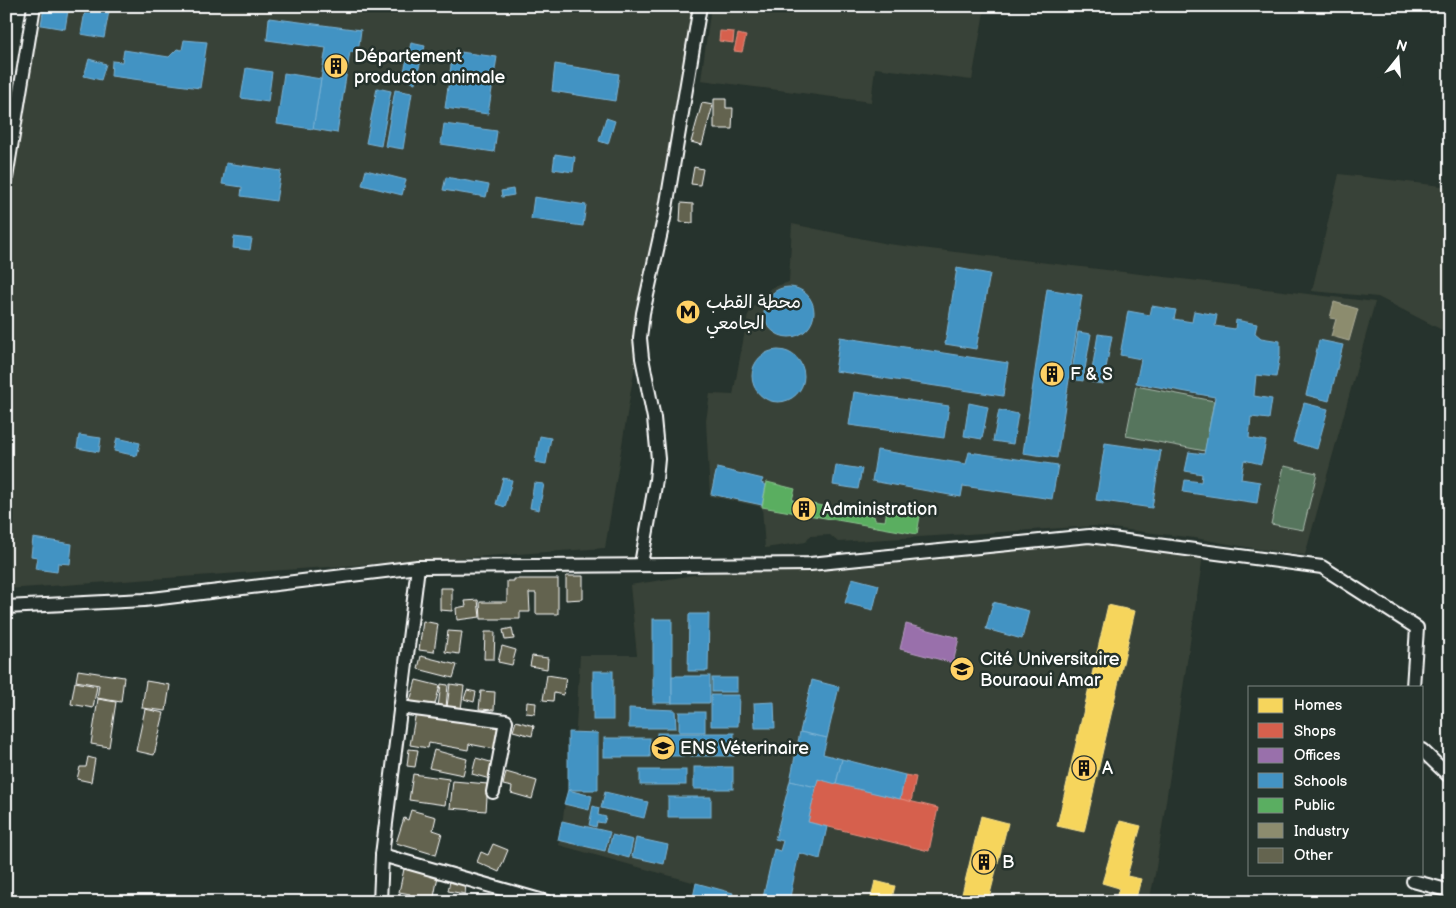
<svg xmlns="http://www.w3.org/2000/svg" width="1456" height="908" font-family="'Balsamiq Sans','Playpen Sans Arabic',sans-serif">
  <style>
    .built { fill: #394237 }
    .green { fill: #56755d; stroke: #aabaae }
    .homes { fill: #f6d55c; stroke: #f9e28d }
    .shops { fill: #d6604d; stroke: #e29082 }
    .offices { fill: #9970ab; stroke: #b89bc4 }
    .schools { fill: #4393c3; stroke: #7bb3d5 }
    .public { fill: #5aae61; stroke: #8cc690 }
    .industry { fill: #8c8c6e; stroke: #aeae9a }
    .building { fill: #64644f; stroke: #fff }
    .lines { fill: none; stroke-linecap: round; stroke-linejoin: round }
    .street-casing { stroke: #fff; stroke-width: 16 }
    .street { stroke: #26332d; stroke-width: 12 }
    .labels { text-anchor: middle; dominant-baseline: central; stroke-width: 5; stroke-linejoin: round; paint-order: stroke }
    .poi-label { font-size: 18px; fill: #fff; stroke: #26332d; text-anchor: start }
  </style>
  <rect width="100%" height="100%" fill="#26332d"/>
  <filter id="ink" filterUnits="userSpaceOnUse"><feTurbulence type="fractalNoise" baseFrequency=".02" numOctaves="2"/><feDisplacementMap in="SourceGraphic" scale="10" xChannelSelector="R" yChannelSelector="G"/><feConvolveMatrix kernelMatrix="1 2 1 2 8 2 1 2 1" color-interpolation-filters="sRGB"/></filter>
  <g filter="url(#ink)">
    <g class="built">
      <path d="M36,6H694L605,548L6,589V199Z"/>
      <path d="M711,6H985L972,80L875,68L871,102L701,80Z"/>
      <path d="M1339,174L1450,187V334L1378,297L1312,291Z"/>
      <path d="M792,224L888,244L1375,302L1305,555L1258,549L1195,538L1095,526L838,542L830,535L810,536L806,542L765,548L762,507L710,496L706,421L710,394L733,395L748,315L757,301L771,288L789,282Z"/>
      <path d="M1108,541L1204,549L1155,874L1149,902H731L732,893L559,845L576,727L580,655H637L630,585L720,571Z"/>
    </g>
    <g class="green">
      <path d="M1136,386L1214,401L1205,451L1126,436Z"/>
      <path d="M1284,466L1317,473L1303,530L1271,524Z"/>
    </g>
    <g class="homes">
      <path d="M1108,605L1135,611L1084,832L1057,826Z"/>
      <path d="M981,816L1008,823L988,902H960Z"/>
      <path d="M1120,821L1141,826L1127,876L1141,879L1135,902H1115L1119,888L1102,883Z"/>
      <path d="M875,881L895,886L891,902H870Z"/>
    </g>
    <g class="shops">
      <path d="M720,31L734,32L733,43L719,41Z"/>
      <path d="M738,34L746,36L742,52L734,51Z"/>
      <path d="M905,775L916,777L911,802L900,799Z"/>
      <path d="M818,779L938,808L929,851L808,822Z"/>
    </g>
    <path class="offices" d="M906,624L959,638L953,663L900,649Z"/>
    <g class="schools">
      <path d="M44,6H62L61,10L68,11L65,29L41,25Z"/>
      <path d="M86,6H110L104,38L81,34Z"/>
      <path d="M269,18L361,30L358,53L350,52L337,133L313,129L326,48L267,40Z"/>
      <path d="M184,40L207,42L200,88L111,76L112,61L122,62L124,50L169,57L177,49L182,50Z"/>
      <path d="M411,43L425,46L415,83L402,79Z"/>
      <path d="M453,51L497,57L488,114L445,108Z"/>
      <path d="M89,59L106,64L101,80L84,76Z"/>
      <path d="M555,64L619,74L615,101L552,91Z"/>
      <path d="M246,68L272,72L268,102L241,98Z"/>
      <path d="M284,73L321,79L313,129L277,124Z"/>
      <path d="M377,88L391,91L381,146L366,143Z"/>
      <path d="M395,90L412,93L403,149L385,146Z"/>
      <path d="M606,118L615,121L608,144L599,141Z"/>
      <path d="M444,124L497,131L494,152L441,144Z"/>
      <path d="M555,154L575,157L573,172L553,169Z"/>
      <path d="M226,163L281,171L276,201L241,196L242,187L222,184Z"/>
      <path d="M366,170L406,180L402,195L362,185Z"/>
      <path d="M446,177L489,185L486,197L443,190Z"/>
      <path d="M513,189L514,195L502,197L501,191Z"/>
      <path d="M534,197L586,205L583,226L531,219Z"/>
      <path d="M234,237L252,239L250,250L233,248Z"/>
      <path d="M957,268L990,274L976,349L945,344Z"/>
      <circle cx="789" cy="312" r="25"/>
      <path d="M1047,289L1082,295L1057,458L1023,453Z"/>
      <path d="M1152,306L1176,310L1174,319L1192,322L1194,311L1217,315L1215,326L1235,329L1236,320L1257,324L1255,333L1261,338L1280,341V355L1276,377L1256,375L1254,396L1272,399L1269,419L1251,417L1249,438L1266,441L1261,464L1244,460L1241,479L1260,482L1257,503L1183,492L1185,480L1201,482L1202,474L1185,471L1189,452L1204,454L1215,397L1136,383L1141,359L1120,355L1128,311L1150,315Z"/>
      <path d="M1078,332L1091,334L1083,381L1071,379Z"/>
      <path d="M1098,334L1112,336L1103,384L1090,382Z"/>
      <path d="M840,337L1008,363L1003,396L835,371Z"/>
      <path d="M1319,340L1343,345L1329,401L1306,395Z"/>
      <circle cx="778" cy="376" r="26"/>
      <path d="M854,392L949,406L944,438L849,425Z"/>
      <path d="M969,403L988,407L982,439L964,436Z"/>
      <path d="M1304,403L1328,409L1317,449L1293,442Z"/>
      <path d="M999,410L1018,414L1013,444L993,441Z"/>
      <path d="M79,435L101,438L99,452L77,448Z"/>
      <path d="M540,436L551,438L546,464L535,462Z"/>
      <path d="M117,438L140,443L137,456L114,451Z"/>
      <path d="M1105,443L1161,451L1152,508L1096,500Z"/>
      <path d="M877,450L966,464L969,452L1058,465L1052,499L963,486L961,497L872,481Z"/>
      <path d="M836,465L862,469L858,489L833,485Z"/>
      <path d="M717,468L763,479L761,483L766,485L762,505L711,494Z"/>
      <path d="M503,478L512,480L505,507L496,504Z"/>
      <path d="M534,483L544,484L539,510L530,508Z"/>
      <path d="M33,538L72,544L70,564L58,563L57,572L35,569L37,557L31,556Z"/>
      <path d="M852,578L879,585L873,610L845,603Z"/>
      <path d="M993,602L1029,611L1022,639L986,629Z"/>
      <path d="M689,614H709L708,671H688Z"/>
      <rect x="653" y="619" width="19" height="84"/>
      <rect x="593" y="671" width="20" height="49"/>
      <rect x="672" y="676" width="38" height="27"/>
      <rect x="712" y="678" width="25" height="14"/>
      <path d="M812,680L839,687L827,738L800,732Z"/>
      <path d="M711,695H739L738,726H711Z"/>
      <path d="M774,702L775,728H755L754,703Z"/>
      <path d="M629,708L675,710L676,728H629Z"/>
      <rect x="679" y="712" width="26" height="20"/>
      <path d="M568,732L598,733V790H568Z"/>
      <path d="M800,732L827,738L823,754L842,759L836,784L818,779L816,787L790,781Z"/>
      <rect x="657" y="733" width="77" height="23"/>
      <rect x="604" y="738" width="46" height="19"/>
      <path d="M842,759L905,775L900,799L836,784Z"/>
      <rect x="694" y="767" width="39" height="22"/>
      <rect x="640" y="770" width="46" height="15"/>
      <path d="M790,781L816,787L808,822L827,827L820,859L799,853L789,902H762L774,849L780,851L783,841L775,839Z"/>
      <path d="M568,790L592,796L589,810L564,804Z"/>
      <path d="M605,792L648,802L644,818L601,808Z"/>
      <rect x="668" y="797" width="43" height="20"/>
      <path d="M593,806L599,808L598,815L606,817L604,823L597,822L596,827L589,825Z"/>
      <path d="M562,821L610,832L605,851L558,840Z"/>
      <path d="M612,835L633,840L629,858L608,852Z"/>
      <path d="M636,838L668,845L664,864L632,857Z"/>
      <path d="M696,883L733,893L731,902H692Z"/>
    </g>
    <path class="public" d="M767,482L795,489L792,500L874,516L875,520L885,521L888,503L921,510L917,534L762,507Z"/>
    <path class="industry" d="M1334,302L1358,309L1349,341L1331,336L1336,319L1330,318Z"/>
    <g class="building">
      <path d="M6,24L11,25L9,41H6Z"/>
      <path d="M714,99H726V108H733L732,129H714Z"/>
      <path d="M702,103L713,105L702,145L691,142Z"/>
      <path d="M694,167L703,169L700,185L691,184Z"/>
      <path d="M681,203L693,204V223L680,222Z"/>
      <path d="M566,576H583V599L566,600Z"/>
      <path d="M514,579H558V614H536V593H529L530,612H520V619H481L480,602H507V581H514Z"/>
      <path d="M440,588H452V611L440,610Z"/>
      <path d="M478,600L480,617L457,620L456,608L466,606L465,601Z"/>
      <path d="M423,621L438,624L434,652L419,650Z"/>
      <path d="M512,628L514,639L505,640L503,630Z"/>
      <path d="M448,631L462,632L459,654L445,652Z"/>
      <path d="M485,632H495L494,659H484Z"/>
      <path d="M502,646L516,650L512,665L498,662Z"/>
      <path d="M421,656L457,665L453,678L418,669Z"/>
      <path d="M532,656L548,658L547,669L530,666Z"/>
      <path d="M78,670L124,677L121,702L97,698L99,685L76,681Z"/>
      <path d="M547,675L566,678L563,695L554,693L553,701L543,700Z"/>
      <path d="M416,680L440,686L433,711L409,705Z"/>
      <path d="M146,681L170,685L166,711L142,708Z"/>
      <path d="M75,682L97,686L93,708L71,704Z"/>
      <path d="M441,684L448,685L446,708L438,707Z"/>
      <path d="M450,684L464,686L461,709L447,707Z"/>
      <path d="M467,690L476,692L474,702L464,699Z"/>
      <path d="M481,691L495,692L494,710L479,709Z"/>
      <path d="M98,699L116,702L109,747L91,744Z"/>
      <path d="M527,702L536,703L535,714L526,713Z"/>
      <path d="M145,709L164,713L154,755L136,751Z"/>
      <path d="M416,712L499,728L495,749L469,744L468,750L429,743L428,748L410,745Z"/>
      <path d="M516,721L534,726L532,736L513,731Z"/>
      <path d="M409,749L418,750L415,767L407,766Z"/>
      <path d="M434,750L467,759L463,775L429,768Z"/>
      <path d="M88,757L95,759L91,782L77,779L80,767H86Z"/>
      <path d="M476,758L494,763L490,779L472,774Z"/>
      <path d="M506,772L537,781L532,799L511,793L512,787L503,785Z"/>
      <path d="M413,774L449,779L445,805L409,800Z"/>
      <path d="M453,781L488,784L486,811L450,808Z"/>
      <path d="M411,810L436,817L433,830L442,833L436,855L396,843L404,818L408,820Z"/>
      <path d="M493,844L508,850L499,872L477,862L481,852L488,855Z"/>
      <path d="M404,869L438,876L433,902H408L410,894L399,892Z"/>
      <path d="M450,881L466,884L465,894L448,891Z"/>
    </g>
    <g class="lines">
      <defs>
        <g id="street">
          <path d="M6,178L34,6"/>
          <path d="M641,564L656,480L658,459L654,418L642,358L640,338L643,313L665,214L700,6"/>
          <path d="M6,607L144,600L418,567L810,564L1089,536L1322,567L1417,628L1413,687"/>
          <path d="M400,707L506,721L493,792"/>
          <path d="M1422,750L1450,777"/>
          <path d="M382,855L547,902"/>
          <path d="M1413,881L1450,891"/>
          <path d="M380,902L382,855L418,567"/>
        </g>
      </defs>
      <use href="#street" class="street-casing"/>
      <use href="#street" class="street"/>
    </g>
  </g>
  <defs>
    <symbol id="building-disc" viewBox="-11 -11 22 22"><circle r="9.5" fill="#ffd166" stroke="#26332d"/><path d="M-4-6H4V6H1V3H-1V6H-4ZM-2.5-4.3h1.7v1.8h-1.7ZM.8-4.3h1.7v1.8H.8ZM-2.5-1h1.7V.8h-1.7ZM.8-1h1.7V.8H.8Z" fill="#111"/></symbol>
    <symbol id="metro-disc" viewBox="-11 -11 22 22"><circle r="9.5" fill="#ffd166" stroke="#26332d"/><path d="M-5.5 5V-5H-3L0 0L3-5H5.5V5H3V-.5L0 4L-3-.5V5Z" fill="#111"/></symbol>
    <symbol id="university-disc" viewBox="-11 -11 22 22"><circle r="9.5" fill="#ffd166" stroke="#26332d"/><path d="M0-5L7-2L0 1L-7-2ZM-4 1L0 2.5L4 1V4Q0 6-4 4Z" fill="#111"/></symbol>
  </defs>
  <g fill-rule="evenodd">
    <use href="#building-disc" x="322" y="52" width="28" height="28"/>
    <use href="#metro-disc" x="674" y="298" width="28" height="28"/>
    <use href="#building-disc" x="1038" y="360" width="28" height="28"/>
    <use href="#building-disc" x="790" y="495" width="28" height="28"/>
    <use href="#university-disc" x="948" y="655" width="28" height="28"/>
    <use href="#university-disc" x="649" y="734" width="28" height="28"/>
    <use href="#building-disc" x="1070" y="754" width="28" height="28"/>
    <use href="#building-disc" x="970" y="848" width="28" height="28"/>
  </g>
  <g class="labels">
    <g class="poi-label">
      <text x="354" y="56">Département<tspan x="354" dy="21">producton animale</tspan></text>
      <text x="706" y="302">محطة القطب<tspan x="706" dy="21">الجامعي</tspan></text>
      <text x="1070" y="374">F &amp; S</text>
      <text x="822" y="509">Administration</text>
      <text x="980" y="659">Cité Universitaire<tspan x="980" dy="21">Bouraoui Amar</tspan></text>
      <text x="680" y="748">ENS Véterinaire</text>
      <text x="1102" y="768">A</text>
      <text x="1002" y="862">B</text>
    </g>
  </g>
  <rect width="1456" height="908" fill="none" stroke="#26332d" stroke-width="25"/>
  <rect x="12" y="12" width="1431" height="883" fill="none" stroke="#fff" stroke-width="2" filter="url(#ink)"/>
  <rect x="1248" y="686" width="175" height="190" fill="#26332d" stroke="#7d8581"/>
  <rect x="1258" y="698" width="25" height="15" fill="#f6d55c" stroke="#7d8581"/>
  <text x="1294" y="710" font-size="15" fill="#ffffff">Homes</text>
  <rect x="1258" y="723" width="25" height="15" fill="#d6604d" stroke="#7d8581"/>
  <text x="1294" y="736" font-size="15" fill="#ffffff">Shops</text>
  <rect x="1258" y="748" width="25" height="15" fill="#9970ab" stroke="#7d8581"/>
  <text x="1294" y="760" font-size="15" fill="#ffffff">Offices</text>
  <rect x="1258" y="773" width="25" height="15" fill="#4393c3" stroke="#7d8581"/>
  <text x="1294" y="786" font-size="15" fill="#ffffff">Schools</text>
  <rect x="1258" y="798" width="25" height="15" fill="#5aae61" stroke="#7d8581"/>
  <text x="1294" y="810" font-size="15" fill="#ffffff">Public</text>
  <rect x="1258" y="823" width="25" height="15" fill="#8c8c6e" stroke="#7d8581"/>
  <text x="1294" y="836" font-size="15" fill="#ffffff">Industry</text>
  <rect x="1258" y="848" width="25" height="15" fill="#64644f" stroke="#7d8581"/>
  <text x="1294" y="860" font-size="15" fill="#ffffff">Other</text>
  <g transform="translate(1398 58) rotate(17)" stroke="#26332d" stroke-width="4" paint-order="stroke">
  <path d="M0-4L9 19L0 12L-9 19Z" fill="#ffffff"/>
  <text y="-8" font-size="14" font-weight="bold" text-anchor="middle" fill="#ffffff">N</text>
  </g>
</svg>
